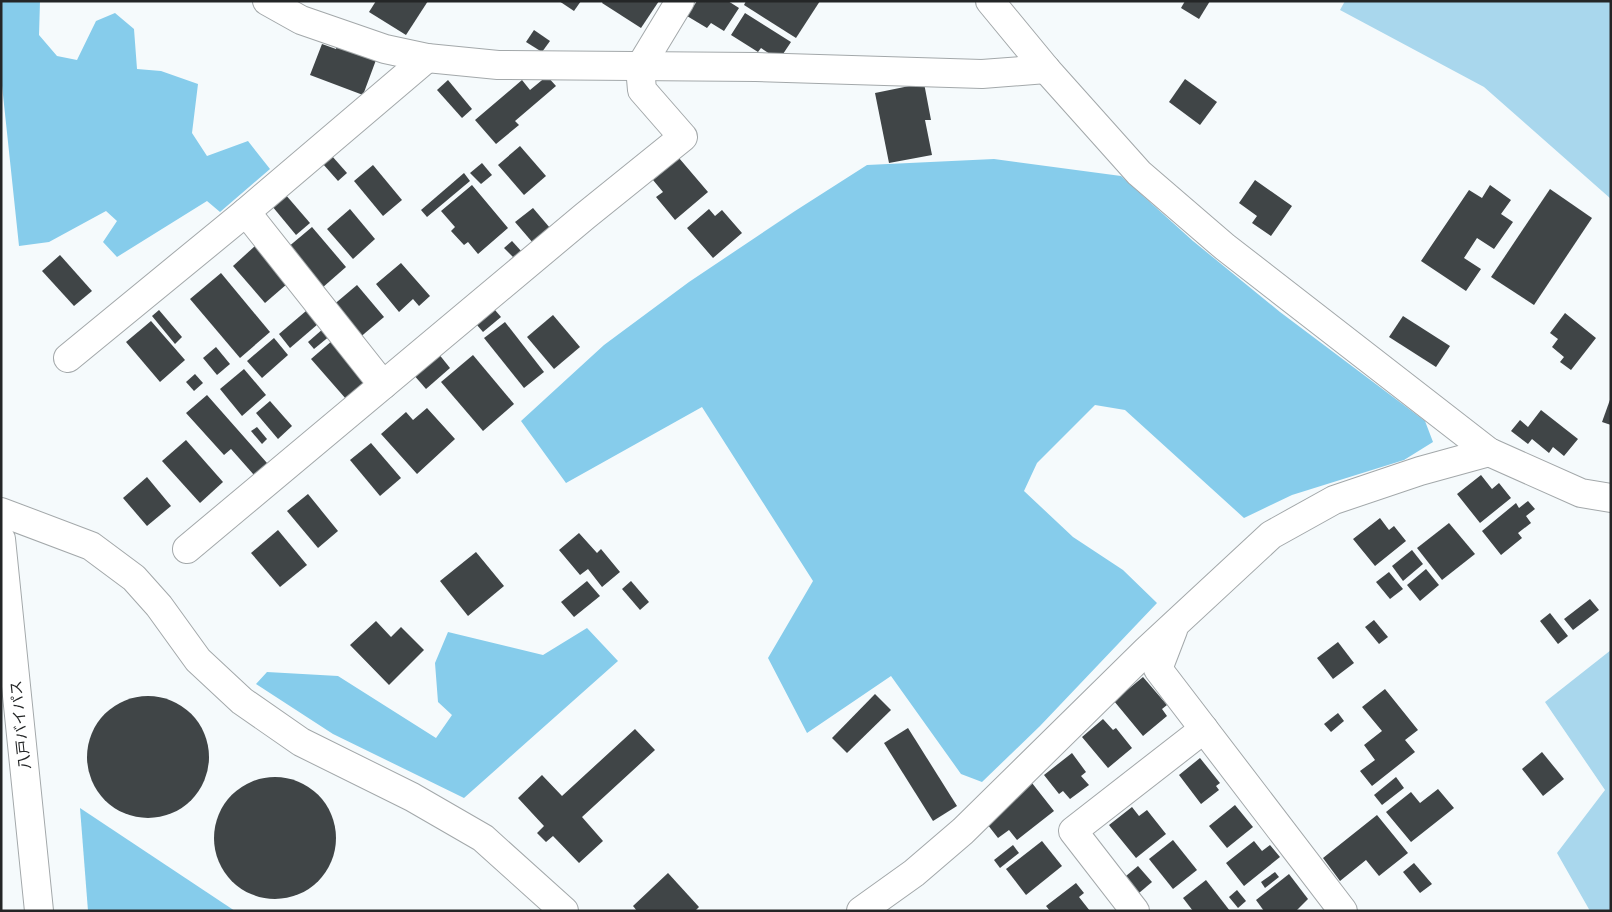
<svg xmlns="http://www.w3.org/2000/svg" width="1612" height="912" font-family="'Asap Condensed','Noto Sans JP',sans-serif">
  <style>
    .green { fill: #a9d7ed }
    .forest { fill: #86cceb }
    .building { fill: #404547 }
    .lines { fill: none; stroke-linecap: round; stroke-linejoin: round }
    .minor-casing { stroke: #a3a8aa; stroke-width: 30 }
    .highway-casing { stroke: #a3a8aa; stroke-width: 30 }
    .minor { stroke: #fff; stroke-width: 28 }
    .highway { stroke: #fff; stroke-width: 28 }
    .labels { text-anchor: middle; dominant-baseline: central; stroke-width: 5; stroke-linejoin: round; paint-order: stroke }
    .street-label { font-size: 15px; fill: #242627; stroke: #fff }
  </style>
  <rect width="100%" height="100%" fill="#f5fafc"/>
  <g class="green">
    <path d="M1345,1H1611V199L1484,87L1340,10Z"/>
    <path d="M1611,650V911H1590L1557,853L1605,790L1545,702Z"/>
  </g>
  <g class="forest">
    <path d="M1,1H40L39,35L57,56L77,60L96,21L115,13L134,29L137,69L161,71L198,84L192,133L207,156L248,141L270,169L220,212L207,201L117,257L103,242L117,221L106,211L49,242L19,246L1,76Z"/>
    <path d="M994,159L1121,176L1193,241L1280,312L1425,421L1433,442L1404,460L1292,495L1244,518L1125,410L1095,405L1037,463L1024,491L1073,537L1123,570L1157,603L1040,726L982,782L961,774L891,676L807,733L768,658L813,581L702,407L566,483L521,421L604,345L689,282L795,211L867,165Z"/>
    <path d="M587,628L618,661L464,798L333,734L256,684L267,672L338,676L436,738L452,715L438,702L435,663L448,632L543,655Z"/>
    <path d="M80,808L235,911H88Z"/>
  </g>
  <g class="building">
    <path d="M376,1H428L406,35L369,12Z"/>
    <path d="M559,1H581L574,11Z"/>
    <path d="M603,1H659L641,28L602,3Z"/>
    <path d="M697,1H728L739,8L724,31L711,23L707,28L687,16Z"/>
    <path d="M746,1H820L796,38L744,5Z"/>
    <path d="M1185,1H1210L1199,19L1181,8Z"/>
    <path d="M745,13L791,42L779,60L761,48L758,52L731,35Z"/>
    <path d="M534,30L550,41L542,52L526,42Z"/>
    <path d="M322,44L336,49L337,45L376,60L363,95L310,75Z"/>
    <path d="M547,76L556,86L515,121L519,125L496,144L475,120L522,80L530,90Z"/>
    <path d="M1185,79L1217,102L1200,125L1169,102Z"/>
    <path d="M448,80L472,109L462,118L437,90Z"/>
    <path d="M924,83L931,120H925L932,155L889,163L875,93Z"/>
    <path d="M520,146L546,176L524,195L498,165Z"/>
    <path d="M332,156L347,173L338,181L323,164Z"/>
    <path d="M679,158L708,192L675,220L656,197L663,192L653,180Z"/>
    <path d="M482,163L492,175L481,184L470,173Z"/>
    <path d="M373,165L402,200L383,216L354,181Z"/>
    <path d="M464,173L470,181L427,217L421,210Z"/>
    <path d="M1255,180L1292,206L1271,236L1252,223L1257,216L1239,203Z"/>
    <path d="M472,185L508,228L478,254L468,242L464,245L451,231L455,227L441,211Z"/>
    <path d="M1490,185L1511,200L1501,214L1513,222L1494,249L1477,238L1464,258L1481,269L1466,291L1421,261L1469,190L1482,198Z"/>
    <path d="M1550,189L1592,218L1534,305L1491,277Z"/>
    <path d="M285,194L310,223L296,235L272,206Z"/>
    <path d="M533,208L550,228L533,243L515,222Z"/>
    <path d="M350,209L375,239L353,259L327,229Z"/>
    <path d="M709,209L715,216L722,210L742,233L713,258L687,228Z"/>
    <path d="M312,227L346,267L322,288L287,248Z"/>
    <path d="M512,241L522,252L515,259L504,248Z"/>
    <path d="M255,246L287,284L265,303L233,266Z"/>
    <path d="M60,255L92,291L74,306L42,271Z"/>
    <path d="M401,263L430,296L419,306L413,299L399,312L376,284Z"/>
    <path d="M221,273L270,332L240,358L190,299Z"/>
    <path d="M357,285L384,317L358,339L331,307Z"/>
    <path d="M159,310L182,337L175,344L152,316Z"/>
    <path d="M495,310L501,317L483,332L477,325Z"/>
    <path d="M306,311L318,324L290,348L279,334Z"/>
    <path d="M1565,313L1596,338L1571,370L1560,362L1564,357L1552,347L1558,339L1550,333Z"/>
    <path d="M553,315L580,347L554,369L527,337Z"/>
    <path d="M1403,316L1450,346L1436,367L1389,337Z"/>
    <path d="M151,321L185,360L160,382L126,342Z"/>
    <path d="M505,322L544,372L524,388L484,338Z"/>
    <path d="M324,328L331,335L314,349L308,342Z"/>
    <path d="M274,338L288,355L262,378L247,361Z"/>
    <path d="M333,340L368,381L346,399L311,359Z"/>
    <path d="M216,347L230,364L217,375L203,358Z"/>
    <path d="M438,353L450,368L426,389L413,374Z"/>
    <path d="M473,355L514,404L483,431L441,382Z"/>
    <path d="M244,369L266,395L242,416L220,389Z"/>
    <path d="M195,374L203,383L194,391L186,382Z"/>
    <path d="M207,395L267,463L254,475L231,449L224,455L186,413Z"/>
    <path d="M1611,397V425L1602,422Z"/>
    <path d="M270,401L292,426L278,439L256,413Z"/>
    <path d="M427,408L455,439L417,474L381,434L406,412L413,420Z"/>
    <path d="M1541,410L1578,439L1564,456L1553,447L1549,453L1532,439L1528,444L1511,431L1520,420L1528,427Z"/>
    <path d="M257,427L267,439L262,444L251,431Z"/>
    <path d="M186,440L223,482L200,503L162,461Z"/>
    <path d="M371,443L401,478L380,496L350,460Z"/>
    <path d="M1481,475L1492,489L1499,483L1511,498L1480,523L1457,494Z"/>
    <path d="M147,477L171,506L147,526L123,498Z"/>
    <path d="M308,494L338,531L318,548L287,511Z"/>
    <path d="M1528,501L1535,509L1526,516L1531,523L1518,533L1522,538L1501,555L1482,531L1516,503L1519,508Z"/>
    <path d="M1380,518L1389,530L1394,526L1406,541L1375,566L1353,539Z"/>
    <path d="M1449,523L1475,554L1442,580L1417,548Z"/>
    <path d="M278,530L307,565L280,587L251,553Z"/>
    <path d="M579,533L597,553L601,549L620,572L602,587L588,569L580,575L559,550Z"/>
    <path d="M1412,550L1423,564L1403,581L1392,566Z"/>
    <path d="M476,552L504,586L468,616L440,581Z"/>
    <path d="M1426,569L1439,585L1420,601L1407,585Z"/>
    <path d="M1389,572L1403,589L1390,599L1376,582Z"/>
    <path d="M587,581L600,596L574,617L561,602Z"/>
    <path d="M631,581L649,602L640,610L622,589Z"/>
    <path d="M1590,599L1599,610L1573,630L1564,619Z"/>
    <path d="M1550,613L1568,636L1558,644L1540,621Z"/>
    <path d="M1374,620L1388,637L1379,644L1365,627Z"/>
    <path d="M376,621L391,637L401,627L424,650L389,685L350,645Z"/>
    <path d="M1338,642L1354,663L1333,679L1317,658Z"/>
    <path d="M1143,677L1167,705L1162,709L1167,716L1143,736L1114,701Z"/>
    <path d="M1385,689L1418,730L1405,740L1415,752L1372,786L1360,771L1375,760L1364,745L1382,731L1362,707Z"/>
    <path d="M875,694L891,710L847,753L832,738Z"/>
    <circle cx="148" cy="757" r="61"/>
    <path d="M1338,713L1344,721L1331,732L1324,724Z"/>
    <path d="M1103,719L1113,730L1116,728L1132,748L1108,768L1082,737Z"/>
    <path d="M908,728L957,806L933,821L884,743Z"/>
    <path d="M635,729L655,750L582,817L603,841L579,863L553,836L546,842L537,833L544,826L518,798L542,775L562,796Z"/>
    <path d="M1542,752L1564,779L1543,796L1522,769Z"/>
    <path d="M1072,753L1086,772L1081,776L1089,785L1070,799L1063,791L1059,794L1044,775Z"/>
    <path d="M1200,758L1220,783L1216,786L1219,790L1201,804L1179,775Z"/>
    <circle cx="275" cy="838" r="61"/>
    <path d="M1396,777L1404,788L1382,805L1374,795Z"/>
    <path d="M1032,783L1054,811L1017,840L1009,830L998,838L984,820Z"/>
    <path d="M1438,789L1454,808L1411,842L1386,812L1411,792L1420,803Z"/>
    <path d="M1235,805L1253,827L1227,848L1209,826Z"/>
    <path d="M1132,807L1139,816L1147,810L1166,834L1136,858L1109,825Z"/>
    <path d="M1377,815L1408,853L1379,876L1366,860L1340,881L1323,858Z"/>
    <path d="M1173,840L1197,870L1173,889L1149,859Z"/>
    <path d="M1042,841L1062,866L1026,895L1006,869Z"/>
    <path d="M1254,841L1262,851L1270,845L1280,857L1244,886L1226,863Z"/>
    <path d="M1013,845L1019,853L1000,868L994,860Z"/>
    <path d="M1414,863L1432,884L1420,893L1403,872Z"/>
    <path d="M1138,866L1152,882L1139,893L1126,876Z"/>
    <path d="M1275,872L1279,877L1265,888L1261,882Z"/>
    <path d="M668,873L699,907L695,911H637L633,906Z"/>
    <path d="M1289,874L1308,899L1296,911H1264L1256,900Z"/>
    <path d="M1206,880L1230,911H1193L1183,898Z"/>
    <path d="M1076,883L1084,893L1079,897L1090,911H1050L1046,906Z"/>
    <path d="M1237,890L1246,901L1238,908L1229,897Z"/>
  </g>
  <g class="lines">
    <defs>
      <g id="minor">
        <path d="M267,1L301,20L385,49L427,58L498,65L756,67L982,74L1046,69"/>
        <path d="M990,1L1046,69L1139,173L1225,247L1489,452L1581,493L1611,498"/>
        <path d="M246,212L383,385"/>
        <path d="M68,358L246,212L427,58"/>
        <path d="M1,512L91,546L134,578L159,606L198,660L242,701L301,742L412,797L483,838L564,911"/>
        <path d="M187,549L585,216L683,137L642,90L640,67L680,1"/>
        <path d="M1173,630L1158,669L1343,911"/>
        <path d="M861,911L914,873L963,831L1147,650L1271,535L1334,500L1420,471L1489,452"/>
        <path d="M1135,911L1073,831L1204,729"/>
      </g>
      <path id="highway" d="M1,539L39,911"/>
    </defs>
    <use href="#minor" class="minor-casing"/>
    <use href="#highway" class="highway-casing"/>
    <use href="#minor" class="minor"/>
    <use href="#highway" class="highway"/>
  </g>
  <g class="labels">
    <g class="street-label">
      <text transform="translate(20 725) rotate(-96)">八戸バイパス</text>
    </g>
  </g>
  <rect width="1612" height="912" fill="none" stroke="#242627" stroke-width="5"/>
</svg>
